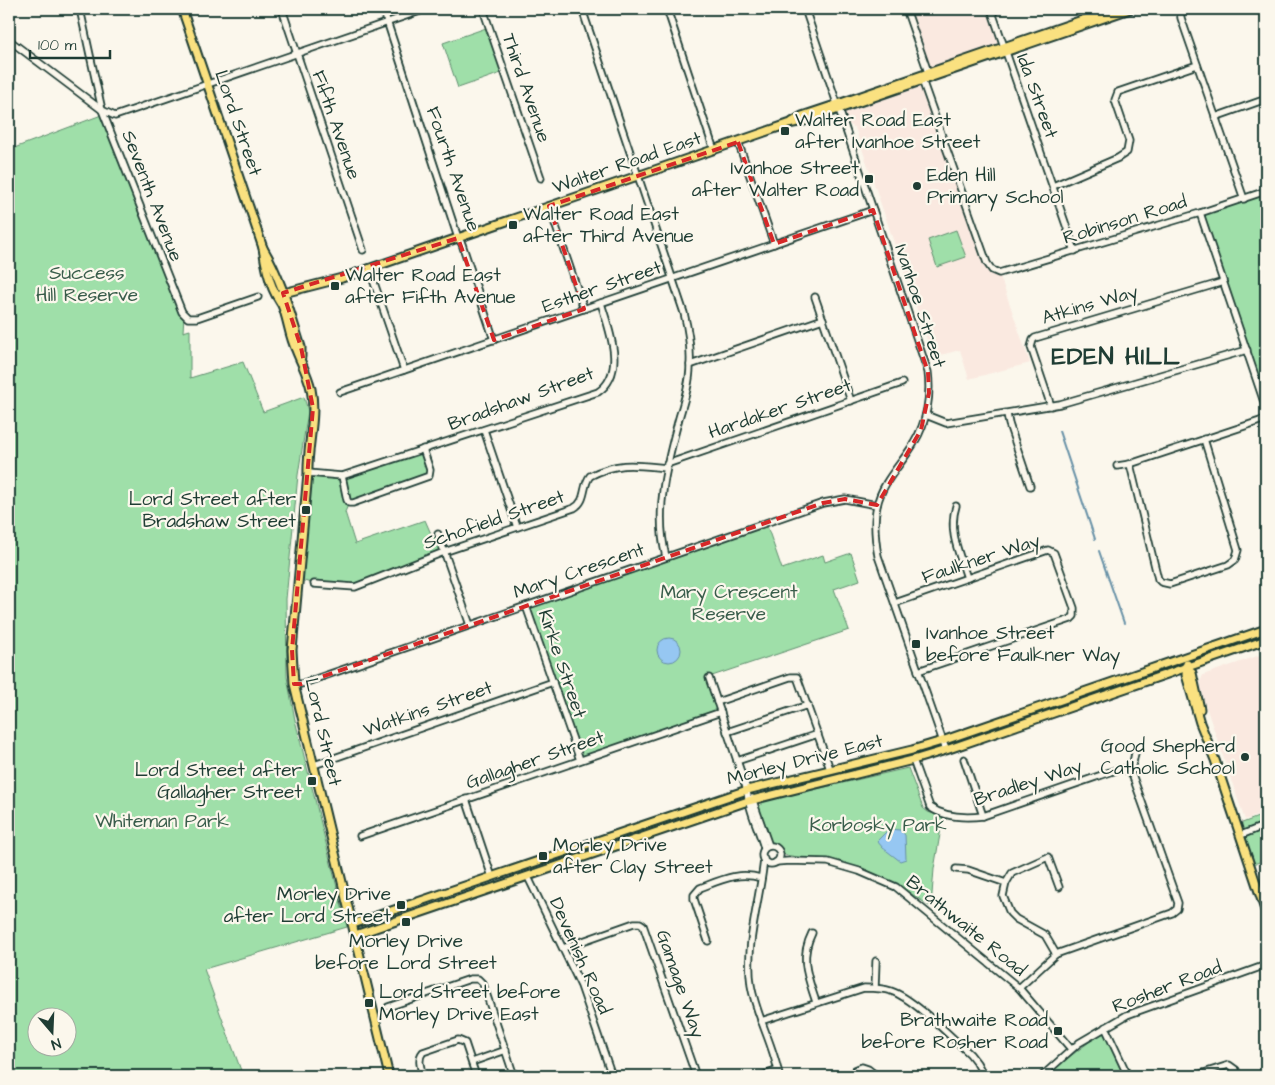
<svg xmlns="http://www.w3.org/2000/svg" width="1275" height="1085" font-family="'Architects Daughter',sans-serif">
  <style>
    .built { fill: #fae9e0 }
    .green { fill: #9fdfa9; stroke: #5f8e6e; fill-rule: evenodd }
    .water { fill: #96c7f2; stroke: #6690a6 }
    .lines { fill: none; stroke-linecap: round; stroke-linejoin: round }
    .stream { stroke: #6690a6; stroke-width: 2 }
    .minor-casing { stroke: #1f3d34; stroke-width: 9 }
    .major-casing { stroke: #1f3d34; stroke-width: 11 }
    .minor { stroke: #fbf7ec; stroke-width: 5.5 }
    .major { stroke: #fae180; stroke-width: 7 }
    .marked { fill: none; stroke: #d62828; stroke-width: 4; stroke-dasharray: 10 6; stroke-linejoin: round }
    .poi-dot { fill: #1f3d34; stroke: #fbf7ec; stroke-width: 2 }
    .labels { text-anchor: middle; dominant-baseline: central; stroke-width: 4.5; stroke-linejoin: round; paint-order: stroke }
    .street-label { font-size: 19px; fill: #1f3d34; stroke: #fbf7ec }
    .poi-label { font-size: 19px; fill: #1f3d34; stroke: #fbf7ec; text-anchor: start }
    .park-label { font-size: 19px; fill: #395d4b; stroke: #fbf7ec }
    .district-label { font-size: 24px; font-weight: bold; letter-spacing: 1px; fill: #1f3d34; stroke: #fbf7ec }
  </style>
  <rect width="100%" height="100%" fill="#fbf7ec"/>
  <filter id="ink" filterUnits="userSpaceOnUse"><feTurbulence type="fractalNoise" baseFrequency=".02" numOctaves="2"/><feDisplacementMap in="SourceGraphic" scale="10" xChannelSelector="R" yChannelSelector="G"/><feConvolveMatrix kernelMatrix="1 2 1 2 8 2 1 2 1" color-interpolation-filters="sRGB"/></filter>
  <g filter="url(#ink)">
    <g class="built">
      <path d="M906,9H991L1004,47L928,73Z"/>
      <path d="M923,81L987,263L999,273L1030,363L969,379L960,350L933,357L855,128L843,120L839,109Z"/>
      <path d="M1266,653V813L1245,820L1204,701L1200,682L1203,675Z"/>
    </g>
    <g class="green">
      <path d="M489,27L504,72L458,88L443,43Z"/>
      <path d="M104,114L184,315L183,332L190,330V378L243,362L263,412L304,397L308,411L298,475L286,599L287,677L295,720L347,927L204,969L243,1076H9V150ZM38,1018H68V1048H38Z"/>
      <path d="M1266,191V408L1200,213Z"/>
      <path d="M956,230L966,257L937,267L928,240Z"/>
      <path d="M423,449L431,474L349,503L345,512L355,544L425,520L432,536L438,534L444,552L355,587L314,584L298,579L308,473L342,476Z"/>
      <path d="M766,523L782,569L823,555L825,562L851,553L860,580L834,589L849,630L709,677L721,712L580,760L526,606Z"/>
      <path d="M908,768L923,808L928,812L943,817L934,869L931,907L898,885L849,865L785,855L769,843L758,808L764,801Z"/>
      <path d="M1266,814V860L1250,865L1237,825Z"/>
      <path d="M1105,1030L1124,1076H1044Z"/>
    </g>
    <g class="water">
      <circle cx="669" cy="650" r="12"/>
      <path d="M889,829L900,830L905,835L906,859L900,861L883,848L877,841Z"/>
    </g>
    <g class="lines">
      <g class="stream">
        <path d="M1059,431L1095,539"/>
        <path d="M1099,551L1124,623"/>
      </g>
      <defs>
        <g id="minor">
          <path d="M80,9L102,110L182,312L188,318H197L258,297"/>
          <path d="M282,9L363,250"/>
          <path d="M383,9L458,238L462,244L494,340"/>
          <path d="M483,9L541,178"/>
          <path d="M582,9L684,313C688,329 691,348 690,366C690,383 684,401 679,418C667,463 654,510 666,557"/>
          <path d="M667,9L714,150"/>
          <path d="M805,9L928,372C931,396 927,422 914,443C902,464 882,481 877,506C873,522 875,539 878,556L946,750"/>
          <path d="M906,9L929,75"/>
          <path d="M991,9L1075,251"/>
          <path d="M1180,9L1181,18L1244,199"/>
          <path d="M9,40L102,110L115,116L426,9"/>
          <path d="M921,77L987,263L992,270L999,273L1200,213L1266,191"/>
          <path d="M1215,117L1266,99"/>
          <path d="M738,142L774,244"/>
          <path d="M1053,186L1118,158L1127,152L1129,141L1115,100L1118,92L1197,65"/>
          <path d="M549,206L584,309"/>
          <path d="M1200,213L1266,408"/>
          <path d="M369,268L404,370"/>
          <path d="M815,297L851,401"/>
          <path d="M690,365L823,319"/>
          <path d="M340,392L873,210"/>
          <path d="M1051,406L1031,347L1033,340L1035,338L1223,282"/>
          <path d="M1007,414L1009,424L1030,486"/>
          <path d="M926,415L946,423L1060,404L1247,350"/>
          <path d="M484,430L517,527"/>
          <path d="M667,464L902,383"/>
          <path d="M1130,464L1158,579L1161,582L1170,584L1228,565L1235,560L1238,550L1204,439"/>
          <path d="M1117,466L1130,464L1266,419"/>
          <path d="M308,473L342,476L598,392C627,372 609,330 601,303"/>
          <path d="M342,476L347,500L349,503H353L429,476L430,470L423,449"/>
          <path d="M956,506C948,531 959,553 967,578"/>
          <path d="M438,534L470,625"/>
          <path d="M314,584L355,587L444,552L574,508C587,501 582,486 590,476C619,461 636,465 666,468"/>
          <path d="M895,603L1048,550L1054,553L1074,608V616L1071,619L918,671"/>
          <path d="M526,606L580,760"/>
          <path d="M709,678L747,790C748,810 759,829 764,848"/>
          <path d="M294,684H301L823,503L845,499L877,505"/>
          <path d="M717,702L790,677H797L830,769"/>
          <path d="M727,732L808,705"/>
          <path d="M964,759L983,816"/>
          <path d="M913,760L930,807C945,818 965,818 983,816L1119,769C1126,768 1130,771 1133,777L1178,903L1177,909L1172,913L1056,954L1019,988"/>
          <path d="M737,761L818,734"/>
          <path d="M314,765L553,682"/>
          <path d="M1128,771L1133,763L1135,753"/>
          <path d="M752,798L769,846"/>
          <path d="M466,799L492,877"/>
          <path d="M1241,835L1266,825"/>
          <path d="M360,836L721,712"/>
          <circle cx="771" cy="855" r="9"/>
          <path d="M764,859C760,901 745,943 751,985C756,1016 774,1045 779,1076"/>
          <path d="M776,862L789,861L828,862L859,871L896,887L1019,988L1071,1049"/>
          <path d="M956,869L968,870L1006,883"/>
          <path d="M528,877L581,986L612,1076"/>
          <path d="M812,933C799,959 808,977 816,1002"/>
          <path d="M708,941L694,899V895L700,888C721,880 739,871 761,878"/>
          <path d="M563,948L634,923H640L643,925L696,1076"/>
          <path d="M1056,954L1045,935L1016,919L1010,913L1003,896L1006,883L1012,873L1048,857L1059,887"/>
          <path d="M875,988L876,961"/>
          <path d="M388,1007L470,979H478L483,984L514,1076"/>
          <path d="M761,1021L864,988C873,988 882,988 891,991C913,998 951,1037 970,1054L977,1063L984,1076"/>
          <path d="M1105,1027L1128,1076"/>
          <path d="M472,1062L506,1050"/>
          <path d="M423,1076C421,1068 417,1059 423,1052L458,1040L465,1043L476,1076"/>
          <path d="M762,1076L778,1070"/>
          <path d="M852,1076L855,1070L862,1067L868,1069L877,1076"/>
          <path d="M1042,1076L1079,1043L1127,1015L1266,965"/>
          <path d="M1194,1076L1229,1065L1236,1070L1238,1076"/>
        </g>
        <g id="major">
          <path d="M182,9L263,248C281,278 290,313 301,347V357"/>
          <path d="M792,122L802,116L838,104L1114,9"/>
          <path d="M263,248C265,262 267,275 273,289C275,294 279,300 282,305C288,319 289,336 296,350C301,363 308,375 311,389C317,417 307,445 308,473L292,650L294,684L389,1076"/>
          <path d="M276,295L342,278L788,124L804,121L1130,9"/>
          <path d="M1187,664L1186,675L1200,723L1215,760L1266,913"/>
          <path d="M1185,667L1192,673L1200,709"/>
          <path d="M353,924L747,790L912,750L942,741L1266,629"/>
          <path d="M355,935L748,801L913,760L946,750L1266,640"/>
        </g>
      </defs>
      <use href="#minor" class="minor-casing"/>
      <use href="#major" class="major-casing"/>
      <use href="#minor" class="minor"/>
      <use href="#major" class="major"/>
    </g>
  </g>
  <path class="marked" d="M738,142L774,244L873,210L928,372L929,393L921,430L877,505L845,499L823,503L301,684H294L292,650L313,408L301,347L283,293L458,238L494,340L584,309L549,206Z"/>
  <g class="poi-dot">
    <rect x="780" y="126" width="10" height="10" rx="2.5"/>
    <rect x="864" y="174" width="10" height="10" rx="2.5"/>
    <circle cx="917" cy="186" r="5"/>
    <rect x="508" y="220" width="10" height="10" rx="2.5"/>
    <rect x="330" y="281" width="10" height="10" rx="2.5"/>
    <rect x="301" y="505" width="10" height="10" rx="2.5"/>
    <rect x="911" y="639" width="10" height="10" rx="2.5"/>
    <circle cx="1245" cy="757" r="5"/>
    <rect x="307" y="776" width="10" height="10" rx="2.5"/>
    <rect x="538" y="851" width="10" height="10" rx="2.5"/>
    <rect x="396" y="900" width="10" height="10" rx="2.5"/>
    <rect x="401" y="917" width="10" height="10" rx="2.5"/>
    <rect x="364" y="998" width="10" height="10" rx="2.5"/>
    <rect x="1053" y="1026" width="10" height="10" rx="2.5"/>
  </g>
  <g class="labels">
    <g class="street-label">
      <text transform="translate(526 88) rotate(71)">Third Avenue</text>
      <text transform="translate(1037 96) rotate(70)">Ida Street</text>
      <text transform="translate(238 123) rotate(71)">Lord Street</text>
      <text transform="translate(336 125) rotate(71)">Fifth Avenue</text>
      <text transform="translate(627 163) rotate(-19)">Walter Road East</text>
      <text transform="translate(453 169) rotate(71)">Fourth Avenue</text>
      <text transform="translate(152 196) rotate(69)">Seventh Avenue</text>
      <text transform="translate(1125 220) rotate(-17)">Robinson Road</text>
      <text transform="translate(602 287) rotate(-19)">Esther Street</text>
      <text transform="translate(1090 305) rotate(-16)">Atkins Way</text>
      <text transform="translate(920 306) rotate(72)">Ivanhoe Street</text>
      <text transform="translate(521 399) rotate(-20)">Bradshaw Street</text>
      <text transform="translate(780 409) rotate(-19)">Hardaker Street</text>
      <text transform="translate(494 520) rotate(-19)">Schofield Street</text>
      <text transform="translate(981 559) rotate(-18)">Faulkner Way</text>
      <text transform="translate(579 571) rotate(-19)">Mary Crescent</text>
      <text transform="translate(562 664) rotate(71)">Kirke Street</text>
      <text transform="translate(428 709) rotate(-19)">Watkins Street</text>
      <text transform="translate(323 732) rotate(77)">Lord Street</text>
      <text transform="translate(535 760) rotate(-19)">Gallagher Street</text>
      <text transform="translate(805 760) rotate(-14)">Morley Drive East</text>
      <text transform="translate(1028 783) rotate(-18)">Bradley Way</text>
      <text transform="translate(966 926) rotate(39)">Brathwaite Road</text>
      <text transform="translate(580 956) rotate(66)">Devenish Road</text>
      <text transform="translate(680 984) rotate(71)">Gamage Way</text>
      <text transform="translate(1167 987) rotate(-21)">Rosher Road</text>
    </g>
    <g class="poi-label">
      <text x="795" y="120">Walter Road East<tspan x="795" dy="22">after Ivanhoe Street</tspan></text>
      <text x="859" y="168" text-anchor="end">Ivanhoe Street<tspan x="859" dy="22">after Walter Road</tspan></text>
      <text x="927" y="175">Eden Hill<tspan x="927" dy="22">Primary School</tspan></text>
      <text x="523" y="214">Walter Road East<tspan x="523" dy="22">after Third Avenue</tspan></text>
      <text x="345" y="275">Walter Road East<tspan x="345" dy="22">after Fifth Avenue</tspan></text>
      <text x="296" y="499" text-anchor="end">Lord Street after<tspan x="296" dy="22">Bradshaw Street</tspan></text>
      <text x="926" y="633">Ivanhoe Street<tspan x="926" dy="22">before Faulkner Way</tspan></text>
      <text x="1235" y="746" text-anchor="end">Good Shepherd<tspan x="1235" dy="22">Catholic School</tspan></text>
      <text x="302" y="770" text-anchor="end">Lord Street after<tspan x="302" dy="22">Gallagher Street</tspan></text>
      <text x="553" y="845">Morley Drive<tspan x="553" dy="22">after Clay Street</tspan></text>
      <text x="391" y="894" text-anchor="end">Morley Drive<tspan x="391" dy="22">after Lord Street</tspan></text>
      <text x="406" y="941" text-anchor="middle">Morley Drive<tspan x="406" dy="22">before Lord Street</tspan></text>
      <text x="379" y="992">Lord Street before<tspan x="379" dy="22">Morley Drive East</tspan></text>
      <text x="1048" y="1020" text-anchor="end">Brathwaite Road<tspan x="1048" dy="22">before Rosher Road</tspan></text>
    </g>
    <g class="park-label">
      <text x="87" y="273">Success<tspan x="87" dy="22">Hill Reserve</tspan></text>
      <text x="729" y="592">Mary Crescent<tspan x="729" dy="22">Reserve</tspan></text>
      <text x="162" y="821">Whiteman Park</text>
      <text x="878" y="825">Korbosky Park</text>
    </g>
    <g class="district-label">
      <text x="1116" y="357">EDEN HILL</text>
    </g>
  </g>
  <rect width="1275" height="1085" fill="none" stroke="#fbf7ec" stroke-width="30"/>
  <rect x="15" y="15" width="1245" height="1055" fill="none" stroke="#1f3d34" stroke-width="2" filter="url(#ink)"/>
  <g transform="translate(52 1032) rotate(161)"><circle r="24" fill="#fbf7ec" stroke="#a3ada2"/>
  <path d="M0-4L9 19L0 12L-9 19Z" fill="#1f3d34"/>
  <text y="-8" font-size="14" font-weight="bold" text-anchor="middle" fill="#1f3d34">N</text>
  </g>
  <path d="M30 50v8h80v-8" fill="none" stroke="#1f3d34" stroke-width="2.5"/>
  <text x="38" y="50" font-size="15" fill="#1f3d34" stroke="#fbf7ec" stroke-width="4" paint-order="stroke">100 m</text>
</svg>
